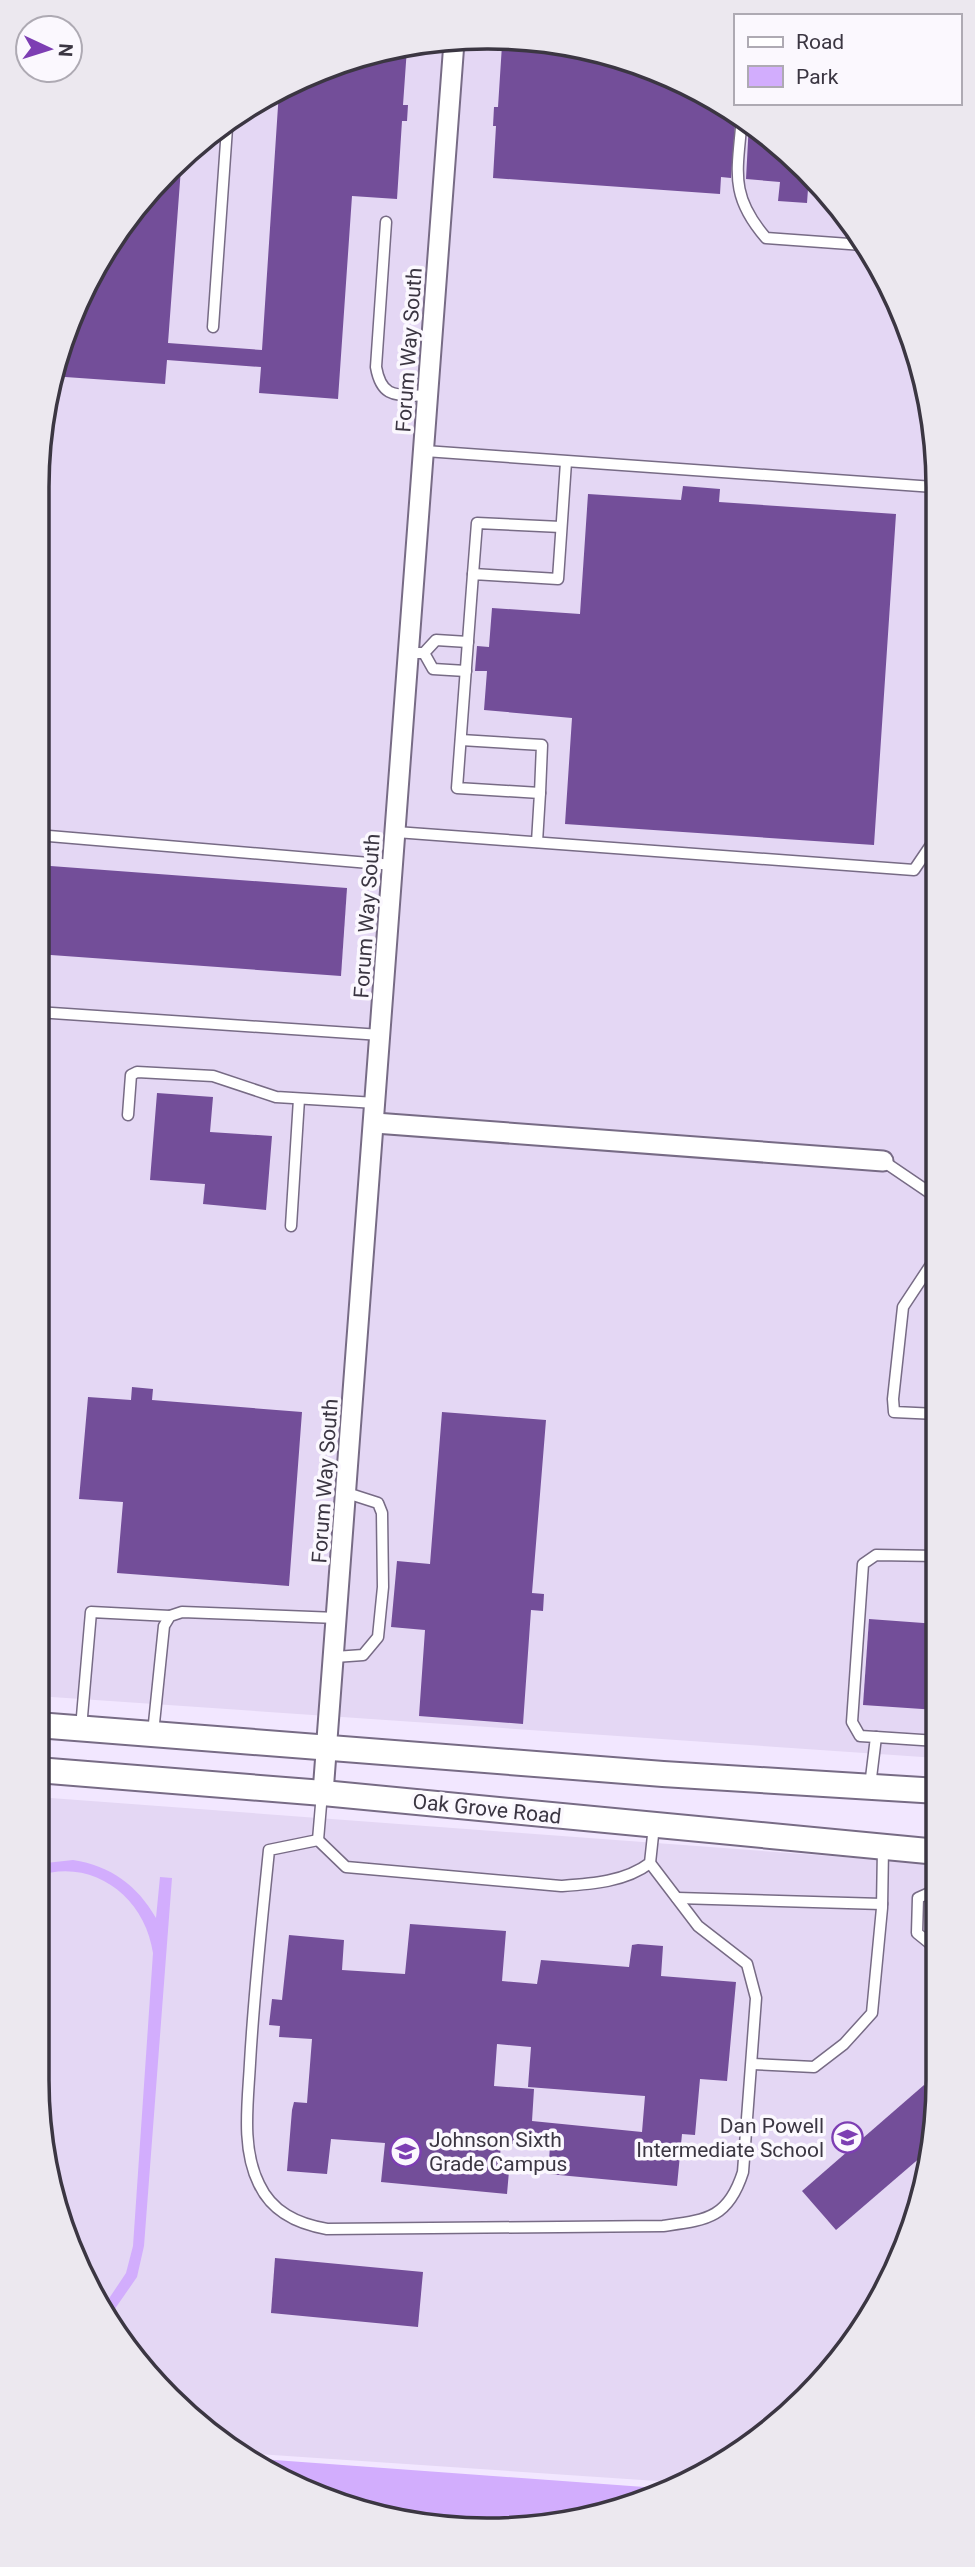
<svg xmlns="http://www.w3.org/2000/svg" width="975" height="2567" font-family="Roboto,sans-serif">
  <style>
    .built { fill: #e4d7f4 }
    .green { fill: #d2adfd }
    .building { fill: #734e99; fill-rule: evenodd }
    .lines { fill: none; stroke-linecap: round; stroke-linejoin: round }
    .service-casing { stroke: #776b85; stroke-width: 13 }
    .minor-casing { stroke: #776b85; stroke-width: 23 }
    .tertiary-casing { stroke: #776b85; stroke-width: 28 }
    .service { stroke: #fff; stroke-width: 10 }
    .minor { stroke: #fff; stroke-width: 19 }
    .tertiary { stroke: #fff; stroke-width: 24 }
    .labels { text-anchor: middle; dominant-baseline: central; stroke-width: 7; stroke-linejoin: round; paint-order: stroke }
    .street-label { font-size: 21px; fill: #3b3642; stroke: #fbf8fe }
    .poi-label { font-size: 21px; fill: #3b3642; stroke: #fbf8fe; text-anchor: end }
    .rim { fill: none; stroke: #3b3642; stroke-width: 3.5 }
  </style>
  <rect width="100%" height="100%" fill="#f2e7ff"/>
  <g class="built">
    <path d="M429,41L605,52L738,112L827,191L892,289L934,428L937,1758L37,1696V488L52,370L130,213L262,97Z"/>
    <path d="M37,1797L938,1864V2079L923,2197L845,2354L738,2455L672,2482L241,2453L148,2376L61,2225L37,2079Z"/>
  </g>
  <g class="green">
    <path d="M73,1860C111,1866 137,1885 156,1918L160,1877L172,1878L144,2246L137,2277L112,2313L106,2303L126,2273L133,2246L153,1953C145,1897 93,1857 37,1876V1864Z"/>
    <path d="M248,2458L658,2488L576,2522L428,2526L262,2470Z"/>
  </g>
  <g class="building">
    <path d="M502,45L610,55L736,112L731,178L721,177L720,194L493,178L496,126H493L494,107H498Z"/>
    <path d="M407,48L403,105H408L407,121H402L397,199L352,196L338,399L259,393L261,367L167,360L165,384L51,376L130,213L181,168L168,343L262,350L279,91Z"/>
    <path d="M749,122L809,175L807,203L778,201L780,182L746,179Z"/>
    <path d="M683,486L720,489L719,502L896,514L874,845L565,824L572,718L484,710L487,671H475L477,646L489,647L492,608L580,614L588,494L681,500Z"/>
    <path d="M37,865L347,888L341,976L37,954Z"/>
    <path d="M157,1093L213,1097L210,1132L272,1136L266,1210L203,1204L205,1184L150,1180Z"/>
    <path d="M132,1387L153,1389L152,1400L302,1412L289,1586L117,1573L123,1502L79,1499L88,1397L131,1400Z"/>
    <path d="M442,1412L546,1420L532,1593L544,1594L543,1611L531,1610L523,1724L419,1716L425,1630L391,1627L397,1561L430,1564Z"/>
    <path d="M869,1619L937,1624V1710L863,1705Z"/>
    <path d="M410,1924L506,1931L502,1981L537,1984L541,1960L629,1967L632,1945L638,1944L663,1946L661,1976L736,1982L727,2081L700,2079L695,2135L682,2134L677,2186L548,2174L550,2146L501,2143L499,2170L509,2171L507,2194L381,2182L385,2143L331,2139L327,2174L287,2171L292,2110L294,2102L307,2103L312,2039L279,2037L280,2026L269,2025L272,1999L282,2000L289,1935L344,1940L342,1970L405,1974ZM497,2044L531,2047L528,2087L645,2096L642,2132L532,2121L534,2089L494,2086Z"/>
    <path d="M924,2085L936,2098L929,2150L836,2230L802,2191Z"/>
    <path d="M275,2258L423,2272L418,2327L271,2313Z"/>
  </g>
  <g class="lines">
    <defs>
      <g id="service">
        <path d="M742,116C738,170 728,194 766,238L863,245"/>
        <path d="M386,222L376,367C382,401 399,394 428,396"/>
        <path d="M213,327L227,128"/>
        <path d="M425,451L934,487"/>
        <path d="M473,574L477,523L561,527"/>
        <path d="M410,653H424L436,640L468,642"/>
        <path d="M424,653L433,669L466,671"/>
        <path d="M461,740L542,745L540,793"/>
        <path d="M396,832L914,870L935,839"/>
        <path d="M37,835L393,865"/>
        <path d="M537,842L540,793L457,788L473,574L558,579L566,462"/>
        <path d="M37,1012L381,1035"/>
        <path d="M128,1115L131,1075L137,1072L213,1076L276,1097L376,1103"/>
        <path d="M883,1161L936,1197"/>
        <path d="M291,1226L299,1099"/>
        <path d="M936,1257L903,1307L893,1399L894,1412L937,1414"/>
        <path d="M335,1657L363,1655L378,1637L383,1587L382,1513L378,1503L347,1493"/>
        <path d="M81,1728L91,1612L170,1616"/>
        <path d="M153,1733L164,1626L170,1616L182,1612L337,1618"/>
        <path d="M876,1737L937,1741"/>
        <path d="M870,1786L876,1737L860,1736L852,1722L863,1564L876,1555L937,1556"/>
        <path d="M322,1793L318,1840L346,1867L561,1886C591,1884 625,1882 650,1863L654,1826"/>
        <path d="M318,1840L269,1850C262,1920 254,1991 250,2063C248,2102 241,2148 259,2184C272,2212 297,2224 327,2229L663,2226C706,2220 728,2219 743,2172L756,1998L747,1964L698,1926L650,1863"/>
        <path d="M938,1889L918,1898L917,1933L938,1950"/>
        <path d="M677,1898L882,1904"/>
        <path d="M752,2064L814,2067L844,2044L872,2013L882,1908L883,1848"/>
      </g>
      <g id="minor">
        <path d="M375,1123L883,1161"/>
        <path d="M323,1793L454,42"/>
      </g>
      <g id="tertiary">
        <path d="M37,1725L663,1774L938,1791"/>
        <path d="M37,1770L323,1793L938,1852"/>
      </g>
    </defs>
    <use href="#service" class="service-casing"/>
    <use href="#minor" class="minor-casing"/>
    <use href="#tertiary" class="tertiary-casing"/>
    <use href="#service" class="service"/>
    <use href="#minor" class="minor"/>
    <use href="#tertiary" class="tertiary"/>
  </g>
  <defs>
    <symbol id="school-ring" viewBox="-11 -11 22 22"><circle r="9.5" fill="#fbf8fe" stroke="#7d3eb3" stroke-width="1.5"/><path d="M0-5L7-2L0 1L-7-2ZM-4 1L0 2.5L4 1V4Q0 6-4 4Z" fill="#7d3eb3"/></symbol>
  </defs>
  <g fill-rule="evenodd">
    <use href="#school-ring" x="830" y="2120" width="35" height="35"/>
    <use href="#school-ring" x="388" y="2134" width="35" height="35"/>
  </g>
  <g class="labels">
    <g class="street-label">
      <text transform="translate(409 350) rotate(-86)">Forum Way South</text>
      <text transform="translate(367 916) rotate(-86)">Forum Way South</text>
      <text transform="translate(325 1481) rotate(-86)">Forum Way South</text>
      <text transform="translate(487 1809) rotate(6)">Oak Grove Road</text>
    </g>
    <g class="poi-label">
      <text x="824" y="2126">Dan Powell<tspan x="824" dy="24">Intermediate School</tspan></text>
      <text x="429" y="2140" text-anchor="start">Johnson Sixth<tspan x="429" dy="24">Grade Campus</tspan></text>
    </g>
  </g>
  <path d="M0 0H975V2567H0ZM487 49H488A438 438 0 0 1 926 487V2080A438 438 0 0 1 488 2518H487A438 438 0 0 1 49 2080V487A438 438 0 0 1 487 49Z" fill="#ece8ef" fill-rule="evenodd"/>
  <path class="rim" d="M487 49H488A438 438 0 0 1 926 487V2080A438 438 0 0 1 488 2518H487A438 438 0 0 1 49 2080V487A438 438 0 0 1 487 49Z"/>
  <rect x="734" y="14" width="228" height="91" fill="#fbf8fe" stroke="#aeaab3" stroke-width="2"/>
  <rect x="748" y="37" width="35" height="10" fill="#ffffff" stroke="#aeaab3" stroke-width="2"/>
  <text x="796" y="49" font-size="21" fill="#3b3642">Road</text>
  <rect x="748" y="66" width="35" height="21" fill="#d2adfd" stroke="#aeaab3" stroke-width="2"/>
  <text x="796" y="84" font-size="21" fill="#3b3642">Park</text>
  <g transform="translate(49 49) rotate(94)"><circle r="33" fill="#fbf8fe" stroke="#aeaab3" stroke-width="2"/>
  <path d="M0-5L12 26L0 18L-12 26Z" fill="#7d3eb3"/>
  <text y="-10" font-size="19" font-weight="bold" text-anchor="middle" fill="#3b3642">N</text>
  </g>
</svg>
